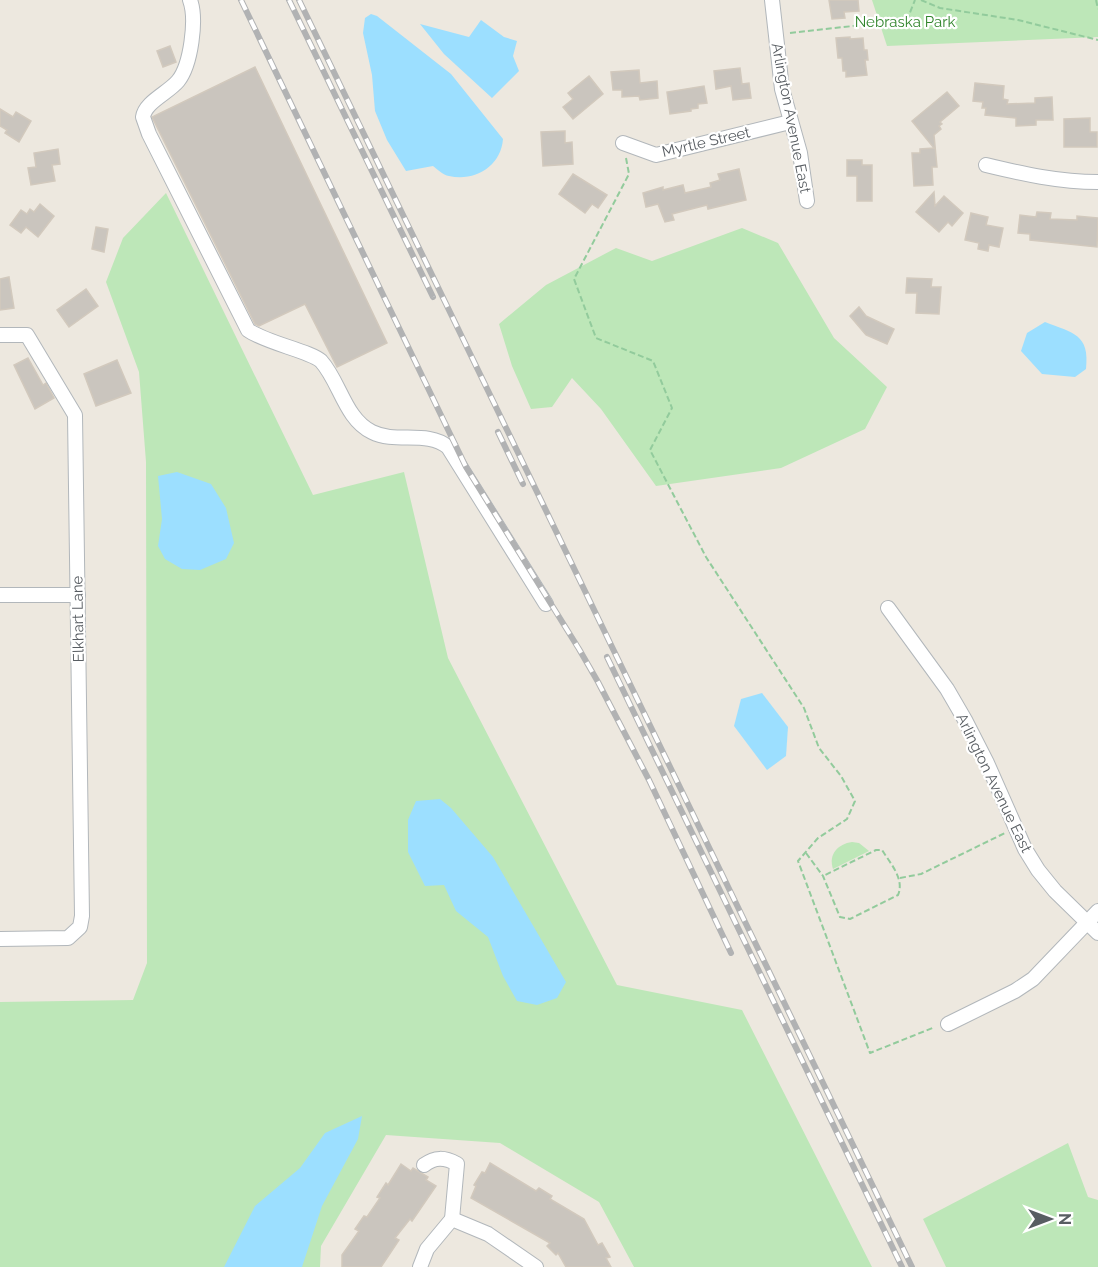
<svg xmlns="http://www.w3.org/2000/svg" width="1098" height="1267" font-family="Raleway,sans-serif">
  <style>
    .green { fill: #bde7b8 }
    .water { fill: #9cdfff }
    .building { fill: #cac5be; stroke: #d2c9bd; stroke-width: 1.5 }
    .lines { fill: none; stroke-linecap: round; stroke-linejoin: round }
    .minor-casing { stroke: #b2b7bb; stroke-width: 16 }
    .path { stroke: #92cb9c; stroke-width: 2; stroke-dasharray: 6 3; stroke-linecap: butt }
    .minor { stroke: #fff; stroke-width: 14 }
    .rail-casing { stroke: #b1b2b3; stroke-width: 6 }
    .rail { stroke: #fff; stroke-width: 4; stroke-dasharray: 11; stroke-linecap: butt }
    .labels { text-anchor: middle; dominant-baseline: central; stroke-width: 4.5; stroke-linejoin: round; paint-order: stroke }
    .park-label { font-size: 15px; fill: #32852d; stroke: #fff }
    .street-label { font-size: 15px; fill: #585d62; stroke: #fff }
  </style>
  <rect width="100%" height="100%" fill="#ede8df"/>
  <g class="green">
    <path d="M872,0H1098V37L887,46Z"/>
    <path d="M166,193L313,495L404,472L448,658L617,985L742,1010L872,1267H634L599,1202L500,1143L386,1135L321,1246L320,1267H0V1002L133,1000L147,963L146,462L139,372L106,282L123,238Z"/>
    <path d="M742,228L778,243L834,338L887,387L865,429L781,468L656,486L601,409L572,378L552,407L531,409L512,366L499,324L546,285L616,248L652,261Z"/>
    <path d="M852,842L859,843L869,851L833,869C828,854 838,844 852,842Z"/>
    <path d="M1068,1143L1088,1197L1098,1200V1267H946L923,1219Z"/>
  </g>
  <g class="water">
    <path d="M371,14L377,16L451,74L503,139C501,166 475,182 449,176C443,175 437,169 433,166L406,171L387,140L375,111L372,75L363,33L365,18Z"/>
    <path d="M481,20L504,37L517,41L513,56L519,71L492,98L444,54L420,24L469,37Z"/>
    <path d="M1045,322C1073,333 1090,334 1086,369L1075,377L1042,374L1021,351L1027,333Z"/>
    <path d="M177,472L211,484L226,508L234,543L226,559L200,570L182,569L165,559L158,546L162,519L158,476Z"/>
    <path d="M762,693L788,727L786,756L767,770L734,726L741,699Z"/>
    <path d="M440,799L451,808L493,857L566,982L557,998L537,1005L517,1001L503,976L488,937L456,911L444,885L425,886L408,852V820L416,801Z"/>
    <path d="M362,1116L358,1139L322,1206L302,1267H224L255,1206L300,1168L325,1133Z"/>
  </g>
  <g class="building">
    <path d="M829,0H858L859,11L844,12L845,18L832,19Z"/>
    <path d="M850,37V39L863,38L864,50H867L868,60H865L867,75L846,77V71H843L842,58H838L836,38Z"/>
    <path d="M170,46L176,62L163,67L157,51Z"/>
    <path d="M255,67L387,343L337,367L305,304L259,326L255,324L152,117Z"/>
    <path d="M740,68L742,84L749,83L751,98L733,100L731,86L716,89L714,71Z"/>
    <path d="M639,70L640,83L657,81L658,98L640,100L639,96L622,97V90H613L611,72Z"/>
    <path d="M589,76L603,94L573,119L563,107L573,99L568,93Z"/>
    <path d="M975,83L1004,86L1003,99L1008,100L1007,104L1035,103V98L1052,97L1053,120H1036V125L1016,126V118L985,115L986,108H982L983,102L973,101Z"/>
    <path d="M704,86L707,103L698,104V108L691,109V111L670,114L667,92Z"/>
    <path d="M947,92L959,106L940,122L942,124L939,126L941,129L934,135L937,167H932L933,185L914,186L912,153H920V149L934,148L912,121Z"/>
    <path d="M0,109L13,117L16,112L31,121L19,142L5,133L7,130L0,126Z"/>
    <path d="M1090,118V132H1097V147H1064V119Z"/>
    <path d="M565,131V143L572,142L573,164L543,166L541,132Z"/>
    <path d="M58,149L60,164L52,165L55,181L31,185L28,168L36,167L34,153Z"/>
    <path d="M847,160H862V165H872V201H857V176H847Z"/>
    <path d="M739,169L746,200L708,209L707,205L672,214L674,220L665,222L658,204L646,207L643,193L663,187V190L683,185L685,193L711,187L710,183L720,180L718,174Z"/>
    <path d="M573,174L607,195L598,208L592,204L585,213L559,194Z"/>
    <path d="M934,192L935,206L944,196L963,213L952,226L948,222L939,232L916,212Z"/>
    <path d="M40,204L54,216L38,237L26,227L21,233L10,225L21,210L27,214L30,209L34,212Z"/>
    <path d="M1037,212L1051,213L1050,219L1077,220V216L1098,218L1097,247L1030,240V234L1018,233L1020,215L1036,217Z"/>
    <path d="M971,213L988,217L986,225L1003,228L999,247L989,245L988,251L978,249L979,243L965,240Z"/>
    <path d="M96,227L108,229L104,252L92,249Z"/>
    <path d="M9,277L14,308L0,310V279Z"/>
    <path d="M907,278L932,279L931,287H941L939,314L916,313L917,293H906Z"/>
    <path d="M86,289L98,306L69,327L57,310Z"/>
    <path d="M859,307L866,316L894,329L887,344L866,335L850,316Z"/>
    <path d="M28,358L43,385L46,383L54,398L35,409L14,365Z"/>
    <path d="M117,360L131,393L96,406L84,374Z"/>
    <path d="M490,1163L536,1191L539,1188L552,1196L550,1199L584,1219L598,1245L602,1243L610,1257L606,1258L611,1267H566L558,1253L556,1255L547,1246L550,1243L471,1198L476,1186L474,1185L482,1172L485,1173Z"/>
    <path d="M401,1164L411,1171L413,1168L428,1177L426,1180L436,1186L412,1221L410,1219L395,1238L399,1240L381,1267H342V1255L359,1231L355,1229L364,1216L367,1217L380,1198L377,1197L386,1183L388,1185Z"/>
  </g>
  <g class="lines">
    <defs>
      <g id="minor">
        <path d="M190,0C197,19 191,65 178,81C168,93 145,102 143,117L149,134L248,330C266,343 310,351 321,361C340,382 345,419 372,432C396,444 427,430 448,447L546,604"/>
        <path d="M772,0L782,89L800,153L807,201"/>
        <path d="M623,143L656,155L790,122"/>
        <path d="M986,165C1023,174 1059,182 1098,182"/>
        <path d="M0,335H27L75,415L82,916L80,927L68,938L0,939"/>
        <path d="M0,595H78"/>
        <path d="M888,608L947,689L965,720L987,763L1025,849L1038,870L1055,891L1098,933"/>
        <path d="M948,1024L1015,991L1033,979L1098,911"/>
        <path d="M424,1165C435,1157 444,1157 457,1164L452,1219"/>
        <path d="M420,1267L427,1249L452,1219L488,1234L536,1267"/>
      </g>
    </defs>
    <use href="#minor" class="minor-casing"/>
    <g class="path">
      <path d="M921,0L940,8L1018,20L1098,40"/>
      <path d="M1096,0L1098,9"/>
      <path d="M790,33L907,20L915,0"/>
      <path d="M626,158L629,174L574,279L596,338L653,361L672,408L650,450L706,557L804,708L819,748L841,776L855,801L847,819L818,838L798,861L870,1053L935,1027"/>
      <path d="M806,853L823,876L840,917L850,919L898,895C905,879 890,863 882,850H876L823,876"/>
      <path d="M900,878L921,874L1005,833"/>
    </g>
    <use href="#minor" class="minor"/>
    <defs>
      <g id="rail">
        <path d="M241,0L466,467L579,649L598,682L649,780L731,953"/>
        <path d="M289,0L433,297"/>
        <path d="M299,0L912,1267"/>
        <path d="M498,432L523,484"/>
        <path d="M607,657L902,1267"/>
      </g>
    </defs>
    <use href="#rail" class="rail-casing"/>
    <use href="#rail" class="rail"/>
  </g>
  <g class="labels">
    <g class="park-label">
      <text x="905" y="22">Nebraska Park</text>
    </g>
    <g class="street-label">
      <text transform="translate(791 118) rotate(79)">Arlington Avenue East</text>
      <text transform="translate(706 142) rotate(-13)">Myrtle Street</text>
      <text transform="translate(78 619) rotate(-91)">Elkhart Lane</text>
      <text transform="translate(994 783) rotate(64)">Arlington Avenue East</text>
    </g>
  </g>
  <g transform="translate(1050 1219) rotate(90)" stroke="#ffffff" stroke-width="4.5" paint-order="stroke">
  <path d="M0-4.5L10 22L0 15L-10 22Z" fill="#585d62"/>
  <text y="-9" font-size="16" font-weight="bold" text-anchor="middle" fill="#585d62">N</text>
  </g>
</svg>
